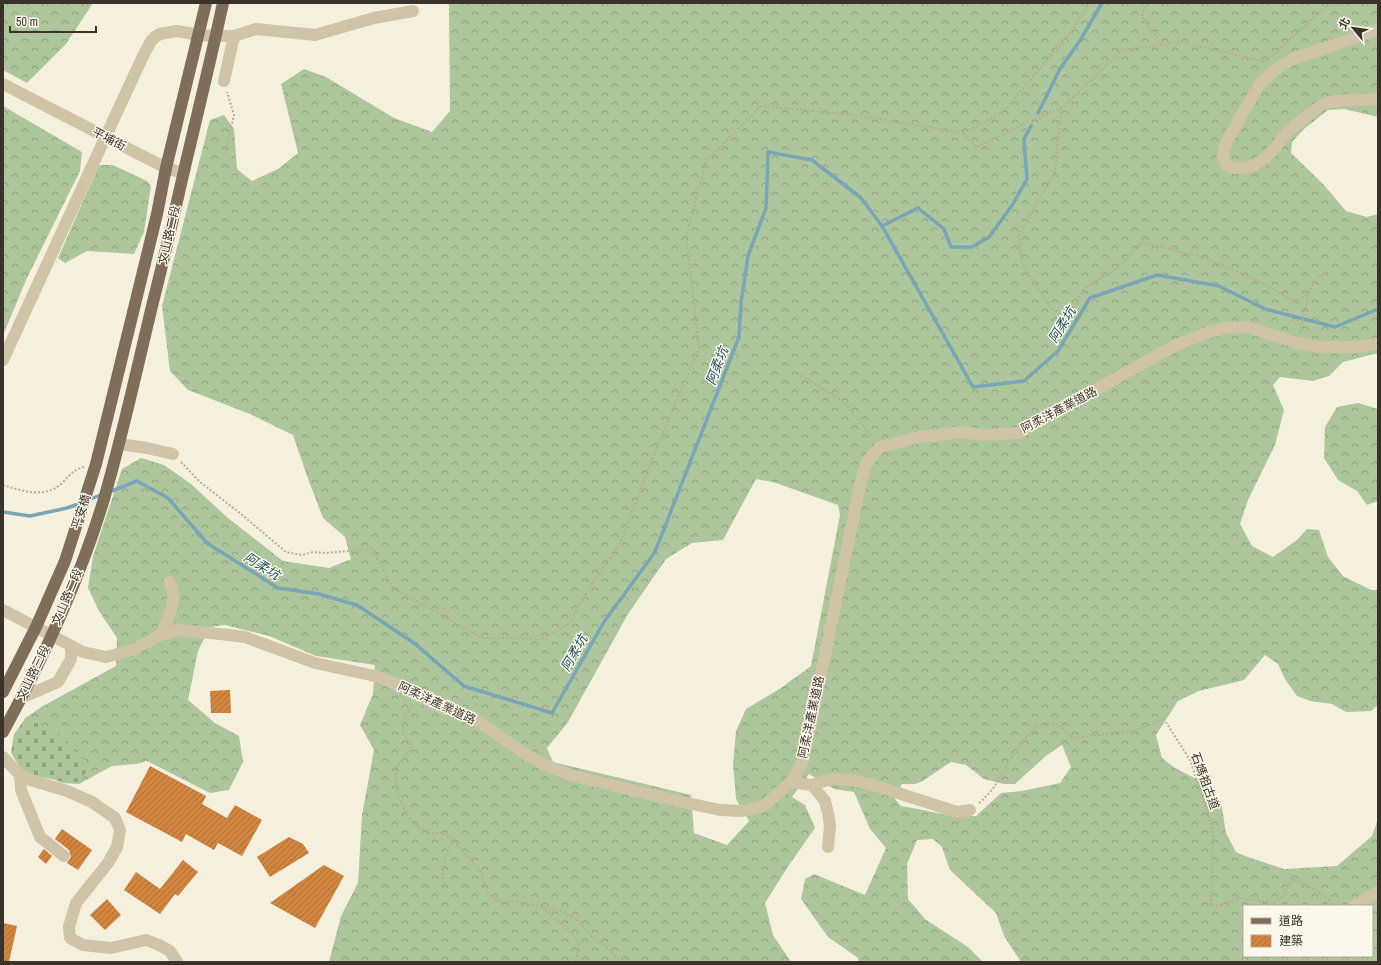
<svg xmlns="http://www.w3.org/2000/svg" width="1381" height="965" font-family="'Archivo Narrow','Noto Sans TC',sans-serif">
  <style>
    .forest { fill: url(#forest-crowns); fill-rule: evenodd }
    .cemetery { fill: url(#cemetery-stones) }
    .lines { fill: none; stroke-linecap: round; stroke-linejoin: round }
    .stream { stroke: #7aa5b6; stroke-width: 3.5 }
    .building { fill: url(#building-hatch) }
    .path { stroke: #bbad92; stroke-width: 2; stroke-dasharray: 2 2; stroke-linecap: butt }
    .minor { stroke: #cfc3a8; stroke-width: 12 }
    .major { stroke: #7f6e59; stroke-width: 12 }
    .labels { text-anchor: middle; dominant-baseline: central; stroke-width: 3; stroke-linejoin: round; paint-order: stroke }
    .street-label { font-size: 12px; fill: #3b3329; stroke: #fcf8eb }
    .water-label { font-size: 13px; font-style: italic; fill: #1a4c62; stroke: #fcf8eb }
  </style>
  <defs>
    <pattern id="forest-crowns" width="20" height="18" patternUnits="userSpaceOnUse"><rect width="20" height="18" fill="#aec69c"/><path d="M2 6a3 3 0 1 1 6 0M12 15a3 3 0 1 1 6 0" fill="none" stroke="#8fa17f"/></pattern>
    <pattern id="cemetery-stones" width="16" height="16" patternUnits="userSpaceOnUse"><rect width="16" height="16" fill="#aec69c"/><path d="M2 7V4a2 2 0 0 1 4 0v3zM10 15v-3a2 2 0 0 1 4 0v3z" fill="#8fa17f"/></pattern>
    <pattern id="building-hatch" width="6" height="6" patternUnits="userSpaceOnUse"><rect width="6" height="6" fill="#d2853f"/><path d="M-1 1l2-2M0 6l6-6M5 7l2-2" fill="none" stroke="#ac6d35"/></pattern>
  </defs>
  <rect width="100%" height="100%" fill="#f5f0de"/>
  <g class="forest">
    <path d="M3,3H93L66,44L27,83L3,70Z"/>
    <path d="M447,3H1378V117L1344,109L1328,110L1304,129L1292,142L1291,153L1324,185L1346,211L1367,217L1378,214V353L1343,362L1329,376L1313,381L1280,377L1273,385L1284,410L1275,445L1248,500L1240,524L1252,546L1273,557L1297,540L1307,529L1319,530L1328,557L1343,576L1371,590H1378V705L1371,711L1346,712L1332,704L1310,701L1297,696L1285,679L1278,664L1265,655L1244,680L1199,691L1178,701L1156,735L1162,758L1175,768L1206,784L1221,802L1226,833L1236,852L1245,856L1284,869L1337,866L1372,836L1378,819V962H1021L1004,936L996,913L950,870L942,847L933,839L917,840L907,864L908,899L925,919L968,947L983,962H859L858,958L828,937L801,899L805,879L814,874L865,895L886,848L870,829L854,792L834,789L809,774L792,797L805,805L815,828L789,865L765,903L773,935L791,962H329L341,916L358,883L362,815L374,750L360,725L373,694L375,665L316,656L269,636L225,625L210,627L198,651L188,700L215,723L239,736L243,762L229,790L210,793L147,761L136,764L112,766L79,784L62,783L31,769L13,750L25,718L43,706L116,666L117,638L99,611L88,588L93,556L122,469L141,458L164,465L191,484L228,518L283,561L329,568L351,559L345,537L323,518L307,476L293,435L250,414L188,390L170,371L162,306L210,120L224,115L234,129L237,169L252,181L278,169L298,153L281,84L304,69L326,77L394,118L432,132L450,111L449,5ZM756,479L773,482L838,505L840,515L811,666L781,688L746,709L736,731L733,764L736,799L749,821L727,845L694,833L691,795L553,762L547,748L568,722L628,614L666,559L692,543L723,540ZM1062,745L1071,767L1060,783L1022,791L1001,793L976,816H952L918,809L901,806L895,799L902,784H915L921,782L951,762L966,765L984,779L1004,784H1015L1047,755ZM1244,906H1372V956H1244Z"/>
    <path d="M3,106L82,152L80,171L27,278L3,335Z"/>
    <path d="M99,165H113L147,181L151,186L144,232L134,254L87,251L65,263L58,258Z"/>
    <path d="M1358,403L1378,409V501L1367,505L1357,491L1338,480L1324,458L1325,427L1337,407Z"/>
  </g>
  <path class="cemetery" d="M25,719L55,730L90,765L81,781L69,783L47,778L25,775L11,753L14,734Z"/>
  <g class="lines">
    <g class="stream">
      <path d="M1038,113L1060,69L1081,39L1102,3"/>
      <path d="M882,226L918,208L944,229L951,247H972L989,237L1013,204L1027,179L1024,139L1031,126"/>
      <path d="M109,492L137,481L168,498L207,543L278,588L319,594L357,605L414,643L464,686L552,713L604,622L655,552L739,337L741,303L748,256L766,208L768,152L812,160L861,198L882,226L973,387L1024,381L1058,351L1090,298L1157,275L1219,286L1265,309L1335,327L1378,309"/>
      <path d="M88,500L103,494"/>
      <path d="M3,512L30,516L67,508L81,503"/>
    </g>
  </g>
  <g class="building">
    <path d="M230,690L231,713H211L210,691Z"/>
    <path d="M150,766L206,796L202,804L227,818L235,805L262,820L242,856L218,843L214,850L186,834L182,842L126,812Z"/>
    <path d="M62,829L92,850L78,870L67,863L71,857L69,850L55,839Z"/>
    <path d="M289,837L303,844L309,853L270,877L257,857Z"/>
    <path d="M44,849L52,856L46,864L38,857Z"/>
    <path d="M183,860L198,872L178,896L175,894L160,914L124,890L136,872L160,889Z"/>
    <path d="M324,865L344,876L315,928L270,903Z"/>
    <path d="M107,899L121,915L105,930L90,915Z"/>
    <path d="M3,923L17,926L9,962H3Z"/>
  </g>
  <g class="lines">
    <g class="path">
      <path d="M1148,3L1142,16L1148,26L1162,45"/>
      <path d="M1062,108L1058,136L1055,172L1018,236L1023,265L1050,307L1059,313L1072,310L1084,289L1117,268L1142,242L1206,258L1266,285L1297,303L1309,292"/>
      <path d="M963,133L976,147L1030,121L1062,108L1122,50L1183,42L1265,62L1327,6L1350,3"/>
      <path d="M225,155L234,115L227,92"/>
      <path d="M1300,332L1309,292L1316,278L1328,271"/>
      <path d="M801,375L841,400L848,407L873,438"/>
      <path d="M181,462L200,482L241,514L286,552L302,555L313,552L325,553L372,549L393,588L482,638L542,639L569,624L587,592L621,541L653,457L699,348L686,236L706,161L761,106L854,115L963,133L1002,113L1070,33L1089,3"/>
      <path d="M3,485C22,491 46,499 62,483C69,476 74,469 84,467"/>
      <path d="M413,704L404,719L403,734L412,747L395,769L398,795L407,815L417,826L430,833H443L453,840L481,872L488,895L501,902H519L562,911L579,921L591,936L605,945L621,962"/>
      <path d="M979,803C997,788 1001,774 1013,755C1019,744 1029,735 1037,726L1056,723L1073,738L1134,731L1164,719L1190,760L1213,829L1211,906L1220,905L1239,898L1273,903L1282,897L1292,879C1307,885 1323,892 1333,906"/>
      <path d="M445,887C440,868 445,857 453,840"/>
      <path d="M542,907L572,934L579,944L577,957L574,962"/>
    </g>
    <g class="minor">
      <path d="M1378,29L1338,44L1292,59L1276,69L1259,85L1228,139L1224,149L1223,157L1226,165C1244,174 1262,164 1274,149C1277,146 1280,141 1283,137C1289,130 1318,106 1326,103C1340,99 1363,100 1378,99"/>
      <path d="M224,81L234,36"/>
      <path d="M3,84L166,168L183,173"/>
      <path d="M3,360L105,138L143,56L151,41L155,37L160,34L177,31L199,35L216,36H234L256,29L315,35L374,18L413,11"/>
      <path d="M119,444L147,448L173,454"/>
      <path d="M3,610L83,652L106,657L114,655L134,649L161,635L176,630L220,634L245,637L315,663L375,676L392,682L440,707L470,716L524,753L543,764L570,775L669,799L720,810L742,811L764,806L791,782L803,761L861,481L867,462L880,447L920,437L961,432L985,435L1018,433L1176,345L1209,332L1226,328L1247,327L1298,343L1320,347H1354L1378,344"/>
      <path d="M161,635C167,619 180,597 169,582"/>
      <path d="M21,698L58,682L71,659V646"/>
      <path d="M3,757L20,775L31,780L67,791L92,802L115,818L120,830L117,847L108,863L76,903L69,927L70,938L83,945L111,948L146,940L159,945L170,951L177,962"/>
      <path d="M20,775L21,790L40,837L64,856"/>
      <path d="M791,782L812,785L825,801L828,813L830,826L828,847"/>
      <path d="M812,785L831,779L851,780L870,784L957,812L970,810"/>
      <path d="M1354,906L1378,892"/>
    </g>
    <g class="major">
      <path d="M3,692L36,627L65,561L96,464L157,214L166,168L206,3"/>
      <path d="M3,732C43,659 80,579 104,499C123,434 137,368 153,302C164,259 174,215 184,171C197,115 211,59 223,3"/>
    </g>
  </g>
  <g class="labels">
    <g class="street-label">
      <text transform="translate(109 139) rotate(27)">平埔街</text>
      <text transform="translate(169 235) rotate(-77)">文山路二段</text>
      <text transform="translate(1059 410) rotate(-28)">阿柔洋產業道路</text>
      <text transform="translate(81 512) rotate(-72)">平安橋</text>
      <text transform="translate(67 597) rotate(-67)">文山路二段</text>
      <text transform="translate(33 673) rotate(-64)">文山路三段</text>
      <text transform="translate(437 703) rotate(25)">阿柔洋產業道路</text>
      <text transform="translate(811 717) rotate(-78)">阿柔洋產業道路</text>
      <text transform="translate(1205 781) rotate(70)">石媽祖古道</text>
    </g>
    <g class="water-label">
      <text transform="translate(1062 325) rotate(-59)">阿柔坑</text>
      <text transform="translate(717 366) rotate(-69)">阿柔坑</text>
      <text transform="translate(262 566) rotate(32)">阿柔坑</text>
      <text transform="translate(574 653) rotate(-60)">阿柔坑</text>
    </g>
  </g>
  <rect width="1381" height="965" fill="none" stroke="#3b3329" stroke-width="8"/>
  <rect x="1243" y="905" width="130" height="52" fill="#fcf8eb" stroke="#afa99d"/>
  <rect x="1251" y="918" width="20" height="6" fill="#7f6e59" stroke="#afa99d"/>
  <text x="1279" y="925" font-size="12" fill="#3b3329">道路</text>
  <rect x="1251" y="935" width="20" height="12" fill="url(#building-hatch)" stroke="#afa99d"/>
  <text x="1279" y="945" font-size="12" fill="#3b3329">建築</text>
  <g transform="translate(1353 28) rotate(299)" stroke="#fcf8eb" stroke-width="3" paint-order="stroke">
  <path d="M0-3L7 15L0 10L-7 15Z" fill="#3b3329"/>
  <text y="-6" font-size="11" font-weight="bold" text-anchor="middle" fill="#3b3329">北</text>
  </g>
  <path d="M10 26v6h86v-6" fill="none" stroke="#3b3329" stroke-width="2"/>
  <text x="16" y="26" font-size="12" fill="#3b3329" stroke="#fcf8eb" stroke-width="3" paint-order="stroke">50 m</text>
</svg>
